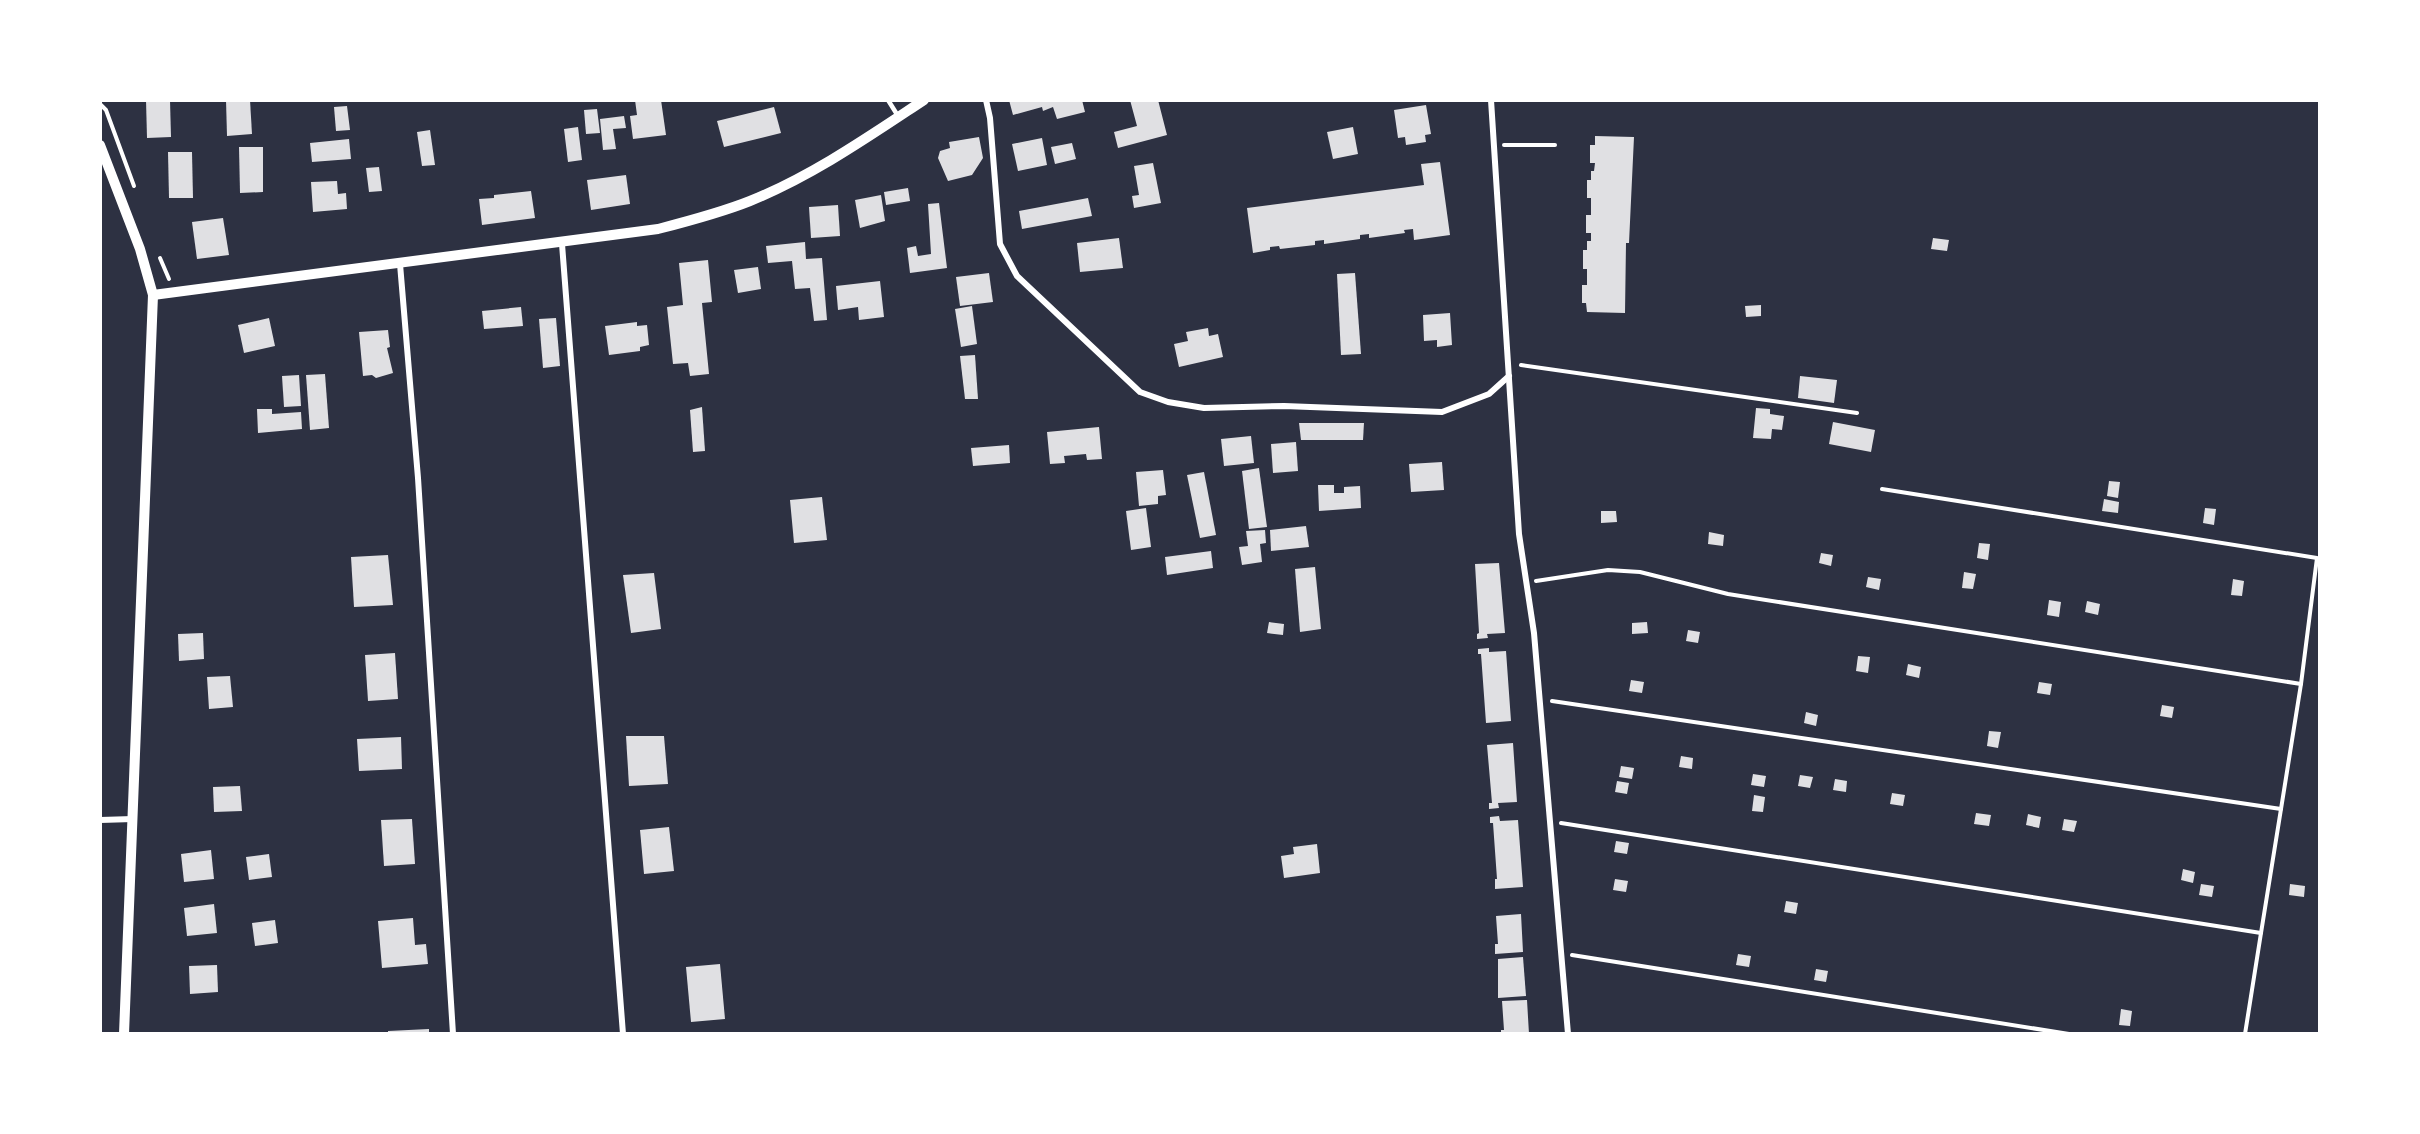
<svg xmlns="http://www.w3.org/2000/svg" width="2420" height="1134" font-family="Inter,sans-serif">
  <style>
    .building { fill: #e0e0e3 }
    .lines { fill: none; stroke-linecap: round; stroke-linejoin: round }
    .path { stroke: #fff; stroke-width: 4 }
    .service { stroke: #fff; stroke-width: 4.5 }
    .minor { stroke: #fff; stroke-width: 6 }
    .tertiary { stroke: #fff; stroke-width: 10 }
  </style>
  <rect width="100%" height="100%" fill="#2d3142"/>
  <g class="building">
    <path d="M146,100H170L171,137L147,138Z"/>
    <path d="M226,100H250L252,134L227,136Z"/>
    <path d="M635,100H661L666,135L633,139L630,116L637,115Z"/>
    <path d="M1009,100H1082L1085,112L1057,119L1053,107L1043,111L1042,107L1013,115Z"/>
    <path d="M1130,100H1158L1167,135L1118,148L1114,132L1137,126Z"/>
    <path d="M1426,105L1431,134L1425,135L1426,142L1406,145L1405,137L1398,138L1394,110Z"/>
    <path d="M347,106L350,130L336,131L334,107Z"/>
    <path d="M774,107L781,133L724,147L717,121Z"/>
    <path d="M597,109L600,133L586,134L584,110Z"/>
    <path d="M624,116L626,128L613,129L616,149L603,150L600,119Z"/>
    <path d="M578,127L582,160L568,162L564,129Z"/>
    <path d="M1353,127L1358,154L1333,159L1327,132Z"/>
    <path d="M430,130L435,165L422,166L417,132Z"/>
    <path d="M1595,136L1634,137L1629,243H1626L1625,313L1587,312L1586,303H1582V285H1587V269H1583V250H1587V241H1591V233H1586V215H1591V198H1587V180H1591V171H1594L1595,163H1590V145H1595Z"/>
    <path d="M979,137L983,158L972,175L948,181L938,158L940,151L950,148L949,142Z"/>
    <path d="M1042,138L1047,165L1018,171L1012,144Z"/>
    <path d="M349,139L351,159L312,162L310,143Z"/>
    <path d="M1072,143L1076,159L1055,164L1051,147Z"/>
    <path d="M239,147H263V192L240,193Z"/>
    <path d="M168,152H192L193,198H169Z"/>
    <path d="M1440,162L1450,235L1414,240L1413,229L1404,230L1405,233L1369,238V234L1360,235V239L1324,244V240L1315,241V245L1280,249L1279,246L1270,247V250L1253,253L1247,208L1424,185L1421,164Z"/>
    <path d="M1153,163L1161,203L1134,208L1132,196L1139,195L1134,166Z"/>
    <path d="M379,167L382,191L369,192L366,168Z"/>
    <path d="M626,175L630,204L591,210L587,180Z"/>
    <path d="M337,181L338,194L346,193L347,209L313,212L311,182Z"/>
    <path d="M908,188L910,201L886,205L884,192Z"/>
    <path d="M531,191L535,218L482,225L479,199L494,198V195Z"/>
    <path d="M881,195L885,221L860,228L855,200Z"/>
    <path d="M1088,198L1092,216L1022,229L1019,211Z"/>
    <path d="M939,203L947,268L910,273L907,248L916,246L918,256L931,254L928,204Z"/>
    <path d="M838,205L840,236L811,238L809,207Z"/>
    <path d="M223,218L229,255L197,259L192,222Z"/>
    <path d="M1119,238L1123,268L1080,272L1077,243Z"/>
    <path d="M1933,238L1949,240L1947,251L1931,249Z"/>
    <path d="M805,242L806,259L822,258L827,320L814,321L810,288L795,289L792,261L768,263L766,246Z"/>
    <path d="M708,260L712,302L702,303L709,374L690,376L688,363L673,364L667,307L683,305L679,263Z"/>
    <path d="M758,267L761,289L738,293L734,270Z"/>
    <path d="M989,273L993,302L960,306L956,277Z"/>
    <path d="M1355,273L1361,354L1341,355L1337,274Z"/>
    <path d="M880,281L884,317L859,320L858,307L838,310L836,286Z"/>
    <path d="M1761,305V316L1746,317L1745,306Z"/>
    <path d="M972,306L977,344L961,347L955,309Z"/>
    <path d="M521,307L523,326L484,329L482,311Z"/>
    <path d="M1450,313L1452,345L1437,347V340L1424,341L1423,315Z"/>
    <path d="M269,318L275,346L244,353L238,325Z"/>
    <path d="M556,318L560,366L543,368L539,319Z"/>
    <path d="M637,322V326L647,325L649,345L640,347V351L609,355L605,326Z"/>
    <path d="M1208,328L1209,336L1218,334L1223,357L1179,367L1174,344L1188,341L1186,332Z"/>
    <path d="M388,330L390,347L387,348L393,373L376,378L372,375L363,376L359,332Z"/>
    <path d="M975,355L978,399H965L960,356Z"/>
    <path d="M325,374L329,428L310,430L306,375Z"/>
    <path d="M299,375L301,406L284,407L282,376Z"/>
    <path d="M1800,376L1837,380L1834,403L1798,398Z"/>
    <path d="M702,407L705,451L693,452L690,410Z"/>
    <path d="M1756,408L1770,409V414L1784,416L1782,430L1772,429L1771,439L1753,438Z"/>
    <path d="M257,409H272V414L301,412L302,429L258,433Z"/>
    <path d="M1833,422L1875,430L1871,452L1829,444Z"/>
    <path d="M1299,423H1364L1363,440H1301Z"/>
    <path d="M1099,427L1102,459L1087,460L1086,454L1064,456L1065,463L1050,464L1047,432Z"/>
    <path d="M1251,436L1254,463L1224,466L1221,439Z"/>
    <path d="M1296,442L1298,471L1273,473L1271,444Z"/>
    <path d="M1009,445L1010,463L973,466L971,448Z"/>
    <path d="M1442,462L1444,490L1411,492L1409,464Z"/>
    <path d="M1259,468L1267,527L1249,529L1242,471Z"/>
    <path d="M1163,470L1166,495L1158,496V504L1139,506L1136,472Z"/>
    <path d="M1204,472L1216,535L1200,538L1187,475Z"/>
    <path d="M2109,481L2120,482L2118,498L2107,496Z"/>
    <path d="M1318,485H1334V493H1344V487L1360,486L1361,508L1319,511Z"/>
    <path d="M822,497L827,540L794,543L790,500Z"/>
    <path d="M2104,499L2119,502L2118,513L2102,511Z"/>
    <path d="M1146,508L1151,547L1131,550L1126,511Z"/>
    <path d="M2205,508L2216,509L2214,525L2203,523Z"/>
    <path d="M1601,511H1616L1617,522L1601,523Z"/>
    <path d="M1306,526L1309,547L1271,551L1270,530Z"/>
    <path d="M1265,530L1266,543L1260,544L1262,562L1242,565L1239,547L1248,546L1246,531Z"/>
    <path d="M1709,532L1724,535L1723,546L1708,544Z"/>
    <path d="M1979,543L1990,544L1988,560L1977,558Z"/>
    <path d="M1211,551L1213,568L1167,575L1165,557Z"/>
    <path d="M1821,553L1833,555L1831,566L1819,563Z"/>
    <path d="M388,555L393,605L354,607L351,557Z"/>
    <path d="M1499,563L1505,633L1487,634L1488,638L1477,639V634L1479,633L1475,564Z"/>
    <path d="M1315,567L1321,629L1300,632L1295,569Z"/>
    <path d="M1964,572L1976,574L1973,589L1962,588Z"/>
    <path d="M654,573L661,629L631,633L623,575Z"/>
    <path d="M1868,577L1881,579L1879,590L1866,587Z"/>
    <path d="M2233,579L2244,581L2242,596L2231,595Z"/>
    <path d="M2049,600L2061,602L2059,617L2047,615Z"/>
    <path d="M2087,601L2100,604L2098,615L2085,612Z"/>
    <path d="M1269,622L1284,624L1283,635L1267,633Z"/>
    <path d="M1647,622L1648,633L1632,634V623Z"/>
    <path d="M1688,630L1700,632L1698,643L1686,641Z"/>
    <path d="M203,633L204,659L179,661L178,634Z"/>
    <path d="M1489,648V652L1506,651L1511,721L1486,723L1481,654H1478V649Z"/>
    <path d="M395,653L398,699L368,701L365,655Z"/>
    <path d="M1858,656L1870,657L1868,673L1856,671Z"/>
    <path d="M1908,664L1921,667L1919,678L1906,675Z"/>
    <path d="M230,676L233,707L209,709L207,677Z"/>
    <path d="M1631,680L1644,682L1642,693L1629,691Z"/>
    <path d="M2039,682L2052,684L2050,695L2037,693Z"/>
    <path d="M2162,705L2174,707L2172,718L2160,716Z"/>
    <path d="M1806,712L1818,715L1816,726L1804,723Z"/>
    <path d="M1989,731L2001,732L1998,748L1987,746Z"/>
    <path d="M626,736H664L668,784L629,786Z"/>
    <path d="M401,737L402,769L359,771L357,739Z"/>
    <path d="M1513,743L1517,802L1498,803L1499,808L1489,809V803H1492L1487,745Z"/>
    <path d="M1681,756L1693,758L1692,769L1679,767Z"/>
    <path d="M1621,766L1634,768L1632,779L1619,777Z"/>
    <path d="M1753,774L1766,776L1764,787L1751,785Z"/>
    <path d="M1800,775L1813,777L1810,788L1798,786Z"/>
    <path d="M1835,779L1847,781L1846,792L1833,790Z"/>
    <path d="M1617,781L1629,783L1627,794L1615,792Z"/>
    <path d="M240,786L242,811L214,812L213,787Z"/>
    <path d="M1892,793L1905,795L1903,806L1890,804Z"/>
    <path d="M1754,795L1765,797L1763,812L1752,811Z"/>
    <path d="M1976,813L1991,815L1989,826L1974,824Z"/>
    <path d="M2028,814L2041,817L2039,828L2026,825Z"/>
    <path d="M1499,816L1500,821L1518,820L1523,887L1495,889V879H1497L1493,823H1490V817Z"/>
    <path d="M412,819L415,864L384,866L381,820Z"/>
    <path d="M2064,819L2077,821L2074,832L2062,830Z"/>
    <path d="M669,827L674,871L644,874L640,830Z"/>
    <path d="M1616,841L1629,843L1627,854L1614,852Z"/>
    <path d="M1317,844L1320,873L1284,878L1281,856L1294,854L1293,847Z"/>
    <path d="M211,850L214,879L184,882L181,854Z"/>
    <path d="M269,854L272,877L249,880L246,857Z"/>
    <path d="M2183,869L2195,872L2193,883L2181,880Z"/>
    <path d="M1615,879L1628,881L1626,892L1613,890Z"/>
    <path d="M2201,884L2214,886L2212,897L2199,895Z"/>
    <path d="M2290,884L2305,886L2304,897L2289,895Z"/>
    <path d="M1786,901L1798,903L1796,914L1784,912Z"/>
    <path d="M214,904L217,933L187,936L184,908Z"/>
    <path d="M1521,914L1523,952L1495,954V944H1498L1496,916Z"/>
    <path d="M413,918L415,945L426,944L428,964L382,968L378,921Z"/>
    <path d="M275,920L278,943L255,946L252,923Z"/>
    <path d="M1738,954L1751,956L1749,967L1736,965Z"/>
    <path d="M1523,957L1526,996L1498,998V959Z"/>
    <path d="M720,964L725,1019L691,1022L686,967Z"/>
    <path d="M217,965L218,992L190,994L189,966Z"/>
    <path d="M1816,969L1828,971L1826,982L1814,980Z"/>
    <path d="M1527,1000L1529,1034H1501V1030H1504L1502,1001Z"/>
    <path d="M2121,1009L2132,1011L2130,1026L2119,1025Z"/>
    <path d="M429,1029V1034H388V1031Z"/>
  </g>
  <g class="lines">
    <g class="path">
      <path d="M100,104L106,110L134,186"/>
      <path d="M1504,145H1555"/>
      <path d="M160,258L169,279"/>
      <path d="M1521,365L1857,413"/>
      <path d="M1882,489L2317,558L2301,684"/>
      <path d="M1536,581L1608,570L1640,572L1728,594L2301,684L2281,809"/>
      <path d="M1552,701L2281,809L2261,933"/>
      <path d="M1561,823L2261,933L2245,1034"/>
      <path d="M1572,955L2069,1034"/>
    </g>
    <path class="service" d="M888,100L898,116"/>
    <g class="minor">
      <path d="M986,100L990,118L1000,244L1017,276L1140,392L1168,402L1204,408L1284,406L1442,412L1489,394L1509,376"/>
      <path d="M1491,100L1519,534L1534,633L1568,1034"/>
      <path d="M562,244L623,1034"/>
      <path d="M400,264L418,478L453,1034"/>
      <path d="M100,820L133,819"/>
    </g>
    <g class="tertiary">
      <path d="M100,145L140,249L153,295L124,1034"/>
      <path d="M153,295L658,229C689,221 720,213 750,201C812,176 868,137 924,100"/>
    </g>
  </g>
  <rect width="2420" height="1134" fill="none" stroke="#ffffff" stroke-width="204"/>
</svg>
